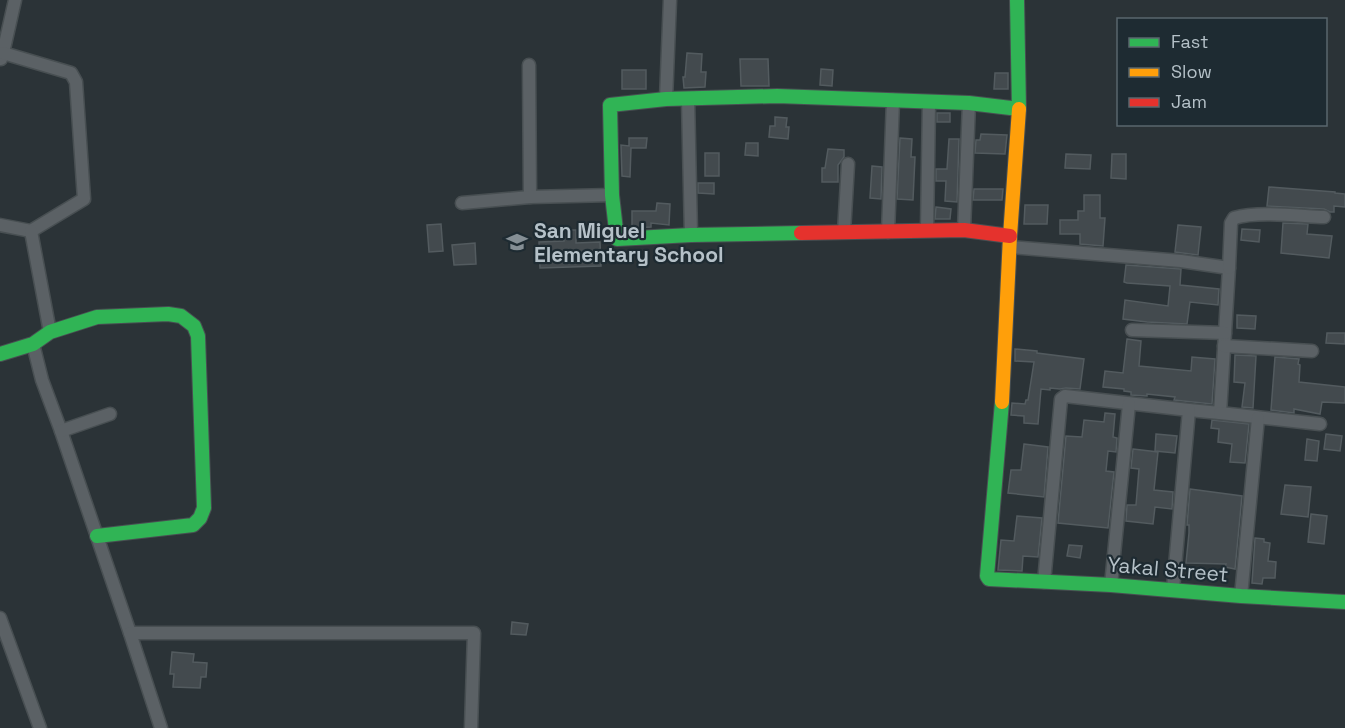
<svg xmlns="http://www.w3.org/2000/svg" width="1345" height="728" font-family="'Space Grotesk',sans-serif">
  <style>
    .building { fill: #434a4e; stroke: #535b5f; stroke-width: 1.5 }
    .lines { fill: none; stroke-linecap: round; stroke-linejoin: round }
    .street-casing { stroke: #484f52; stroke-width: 15 }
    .fast-casing { stroke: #484f52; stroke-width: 16 }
    .slow-casing { stroke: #484f52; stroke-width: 16 }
    .jam-casing { stroke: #484f52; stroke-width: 16 }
    .street { stroke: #5b6165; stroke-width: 12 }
    .fast { stroke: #30b455; stroke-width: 14 }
    .slow { stroke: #ff9f0a; stroke-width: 14 }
    .jam { stroke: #e5322d; stroke-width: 14 }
    .labels { text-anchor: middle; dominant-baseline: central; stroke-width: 4.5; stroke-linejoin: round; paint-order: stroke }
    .poi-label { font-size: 21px; font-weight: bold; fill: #b5c1c8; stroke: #1e2b32; text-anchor: start }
    .street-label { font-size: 21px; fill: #b5c1c8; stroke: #1e2b32 }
  </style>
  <rect width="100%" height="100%" fill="#2b3337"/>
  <g class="building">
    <path d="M687,53L702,54L701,72H706L705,87L684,88L683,77H685Z"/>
    <path d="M740,59H768L769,86H741Z"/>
    <path d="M821,69L833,70L832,86L820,85Z"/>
    <rect x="622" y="70" width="24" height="19"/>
    <path d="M995,73H1008V89H994Z"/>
    <rect x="937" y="113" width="13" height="9"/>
    <path d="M775,117L787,118L786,127H789L788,139L769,137L770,126H775Z"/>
    <path d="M981,134L1007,135L1005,154L975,153L976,140H980Z"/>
    <path d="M629,138H647L646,148H631L630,177L622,176L621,145L629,146Z"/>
    <path d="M900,138L912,139L911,157H915L913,200L897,199Z"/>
    <path d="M949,139H959L957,202L945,201L946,181H936V169H947Z"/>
    <path d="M746,143H758V156L745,155Z"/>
    <path d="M828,149L844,150V157L838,165V182H822V168H825Z"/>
    <rect x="705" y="153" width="14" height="23"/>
    <path d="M1066,154L1091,155L1090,169L1065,168Z"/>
    <path d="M1112,154H1126V179L1111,178Z"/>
    <path d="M872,166L882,167L881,199L870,198Z"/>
    <path d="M698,183H714V194L698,193Z"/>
    <path d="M1269,187L1335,192V193L1345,194V207L1334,206V212H1330L1324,209L1267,206Z"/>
    <path d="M974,189H1003L1002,200H973Z"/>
    <path d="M1084,195H1100V218H1105L1103,246L1080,244V234H1060V220H1078V211H1084Z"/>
    <path d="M657,203L670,204L669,225L651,223V227L632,228V211H656Z"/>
    <path d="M1025,205H1048L1047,224H1024Z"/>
    <path d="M936,207L951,209L950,219H935Z"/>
    <path d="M1283,223L1308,224L1307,234L1332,236L1329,258L1281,253Z"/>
    <path d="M441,224L443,251L429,252L427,225Z"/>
    <path d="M1178,225L1201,227L1198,255L1175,252Z"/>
    <path d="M1242,229L1260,230L1259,242L1241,240Z"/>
    <path d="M564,230H576V243L600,242L601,266L540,268L539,242L564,241Z"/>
    <path d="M475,243L476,264L454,265L452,245Z"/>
    <path d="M1126,265L1181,269L1180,285L1219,289L1218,305L1190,302L1187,324L1147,322L1123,319L1125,300L1168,306L1170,286L1127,283L1124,282Z"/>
    <path d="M1237,315L1256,316L1255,329L1237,328Z"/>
    <path d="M1327,333H1345V344L1326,343Z"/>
    <path d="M1127,339L1141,341L1139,366L1191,371L1192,357L1215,359L1212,404L1174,400L1175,397L1147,394V396L1131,395V392L1124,391V389L1103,387L1105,371L1123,373Z"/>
    <path d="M1015,349L1037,351V353L1084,359L1080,389L1066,388L1060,389L1050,388V390L1041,389L1038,424L1024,423V416L1011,415L1012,403L1025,404L1026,400H1028L1034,362L1015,361Z"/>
    <path d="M1235,355L1256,356L1253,408L1242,407L1245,383L1234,382Z"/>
    <path d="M1275,357L1299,359L1298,364L1300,365L1299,382L1345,387V403L1322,402L1320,414L1294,409V413L1271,410Z"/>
    <path d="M1105,413L1115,414L1113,437L1117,438L1116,452L1108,451L1106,471L1114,472L1108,528L1058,523L1066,436L1082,437L1084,420L1104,422Z"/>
    <path d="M1212,420L1249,424L1245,463L1230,462L1232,444L1218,442L1219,429L1211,428Z"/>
    <path d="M1156,434L1177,436L1175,453L1155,451Z"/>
    <path d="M1326,434L1342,436L1340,451L1324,449Z"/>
    <path d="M1307,439L1319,441L1317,461L1305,460Z"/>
    <path d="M1024,444L1048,447L1044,497L1008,493L1011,470H1021Z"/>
    <path d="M1133,449L1158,452L1154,490L1173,492L1172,509L1155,507L1153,524L1126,521L1127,505H1136L1139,469L1131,468Z"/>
    <path d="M1285,485L1311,487L1308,517L1281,514Z"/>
    <path d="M1190,489L1242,496L1235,569L1225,567L1226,564L1186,563L1189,533V525H1187Z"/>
    <path d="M1311,514L1327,516L1324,544L1308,542Z"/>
    <path d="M1017,516L1042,518L1038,557L1023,556L1022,571L998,570L1001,540L1014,541Z"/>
    <path d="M1255,538L1264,539V542L1270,543L1268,561L1276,562L1275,578H1263L1262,584L1252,583Z"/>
    <path d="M1069,545L1082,546L1080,558L1067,556Z"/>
    <path d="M512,622L528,624L526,635L511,634Z"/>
    <path d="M172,652L194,654L193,662L207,663L206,677H201L200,688L173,687L174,674H170Z"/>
  </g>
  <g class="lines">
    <defs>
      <g id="street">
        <path d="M1,59L3,53L15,0"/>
        <path d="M529,65L530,197"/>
        <path d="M666,99L670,0"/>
        <path d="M688,99L691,235"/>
        <path d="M462,203L530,197L612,195"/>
        <path d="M0,225L31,231L84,199L76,82L71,73L3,53"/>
        <path d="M927,230L929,102"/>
        <path d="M964,230L969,103"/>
        <path d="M31,231L50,332"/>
        <path d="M844,232L848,164"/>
        <path d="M888,232L893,100"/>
        <path d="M1009,247L1181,261L1229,268L1220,413L1189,410"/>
        <path d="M1229,268L1231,223L1234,218C1258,211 1298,216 1324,217"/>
        <path d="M1132,330L1225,333"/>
        <path d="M33,344L42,380L61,431L130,633L161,728"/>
        <path d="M1224,346L1312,351"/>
        <path d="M1220,413L1320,424"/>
        <path d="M61,431L110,414"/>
        <path d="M1044,582L1061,399L1065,396L1189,410L1173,589"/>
        <path d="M1111,585L1129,404"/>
        <path d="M1241,596L1258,418"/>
        <path d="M0,618L40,728"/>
        <path d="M130,633H474L471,728"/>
      </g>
      <g id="fast">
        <path d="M801,233L691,235L617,239L612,195L610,105L666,99L777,96L969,103L1019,109L1017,0"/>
        <path d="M0,354L33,344L50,332L97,317L168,314L181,316L194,326L198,336L204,508L200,518L193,525L97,536"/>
        <path d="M1002,402L987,576L989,579L1111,585L1241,596L1345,602"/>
      </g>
      <path id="slow" d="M1002,402L1010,236L1019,109"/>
      <path id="jam" d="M801,233L964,230L1010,236"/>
    </defs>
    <use href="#street" class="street-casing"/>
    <use href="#fast" class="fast-casing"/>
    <use href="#slow" class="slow-casing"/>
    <use href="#jam" class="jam-casing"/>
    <use href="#street" class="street"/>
    <use href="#fast" class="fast"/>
    <use href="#slow" class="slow"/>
    <use href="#jam" class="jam"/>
  </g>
  <defs>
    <symbol id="school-bare" viewBox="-9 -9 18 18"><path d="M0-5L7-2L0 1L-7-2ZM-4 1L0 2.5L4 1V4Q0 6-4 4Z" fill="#858f95" stroke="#1e2b32" stroke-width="2.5" paint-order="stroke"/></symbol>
  </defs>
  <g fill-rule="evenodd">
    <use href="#school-bare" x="502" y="227" width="30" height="30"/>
  </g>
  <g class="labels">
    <g class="poi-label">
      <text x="534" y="230">San Miguel<tspan x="534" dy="24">Elementary School</tspan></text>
    </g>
    <g class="street-label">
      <text transform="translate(1168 569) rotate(5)">Yakal Street</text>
    </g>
  </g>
  <rect x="1117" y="18" width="210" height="108" fill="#1e2b32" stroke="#5a676e" stroke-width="1.5"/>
  <rect x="1129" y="38" width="30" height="9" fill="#30b455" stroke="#5a676e" stroke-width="1.5"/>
  <text x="1171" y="48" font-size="18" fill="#b5c1c8">Fast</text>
  <rect x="1129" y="68" width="30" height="9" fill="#ff9f0a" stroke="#5a676e" stroke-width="1.5"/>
  <text x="1171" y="78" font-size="18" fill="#b5c1c8">Slow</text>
  <rect x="1129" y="98" width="30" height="9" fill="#e5322d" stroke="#5a676e" stroke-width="1.5"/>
  <text x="1171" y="108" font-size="18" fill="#b5c1c8">Jam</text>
</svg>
